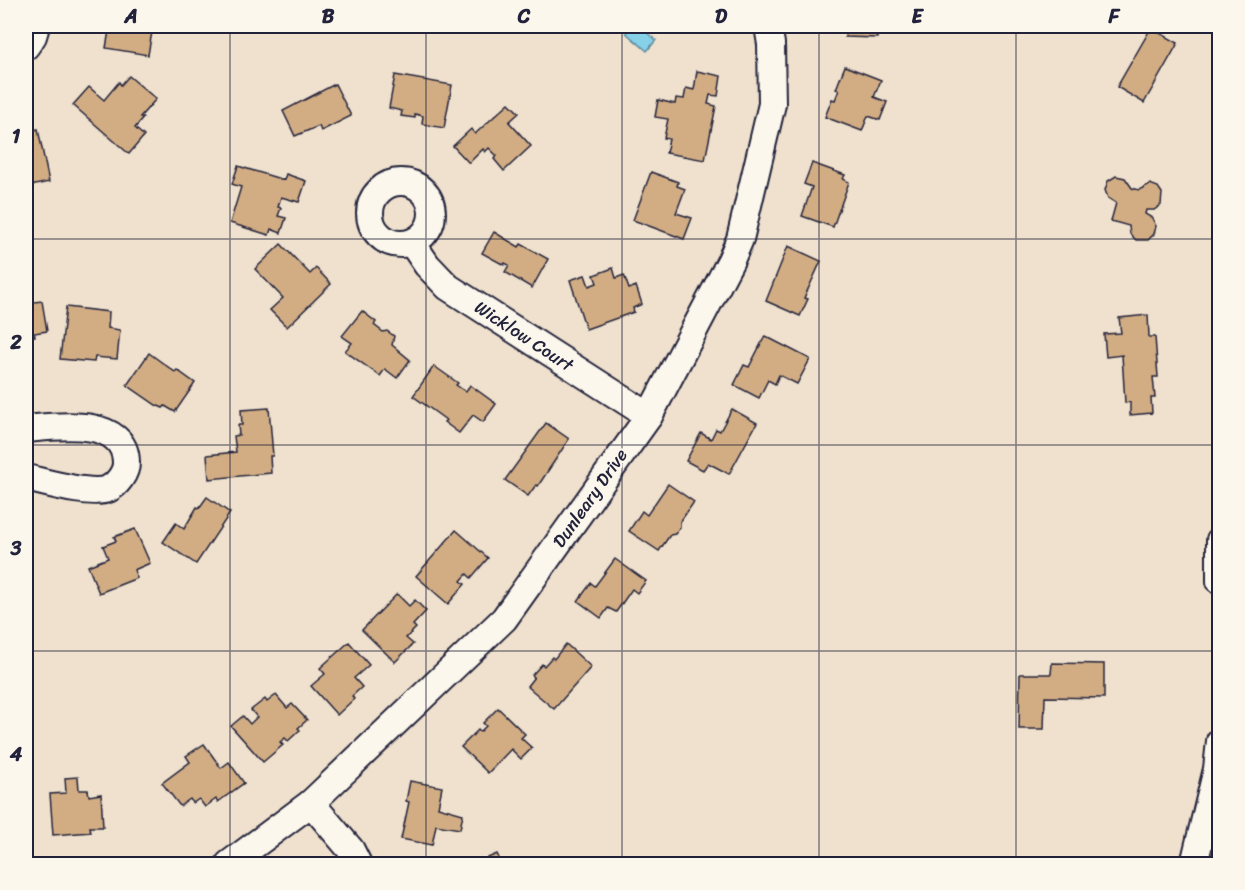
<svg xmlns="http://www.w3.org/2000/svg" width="1245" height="890" font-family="Sriracha,sans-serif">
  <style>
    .water { fill: #87d1e8; stroke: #5f8ba3; stroke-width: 1.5 }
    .building { fill: #d2ad84; stroke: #22223b; stroke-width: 1.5 }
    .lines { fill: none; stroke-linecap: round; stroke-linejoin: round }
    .minor-casing { stroke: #22223b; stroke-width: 30 }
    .minor { stroke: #fbf7ec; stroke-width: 26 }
    .grid { fill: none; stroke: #22223b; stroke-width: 1.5; stroke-opacity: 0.55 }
    .labels { text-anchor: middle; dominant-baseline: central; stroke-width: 4.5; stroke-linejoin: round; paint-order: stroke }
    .street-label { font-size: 18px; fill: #22223b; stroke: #fbf7ec }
    .neatline { fill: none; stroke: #22223b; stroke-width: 2 }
    .grid-label { font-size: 20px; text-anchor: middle; font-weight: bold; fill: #22223b }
  </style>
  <rect width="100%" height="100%" fill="#efe1cd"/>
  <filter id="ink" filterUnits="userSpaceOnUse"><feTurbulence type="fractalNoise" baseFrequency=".0167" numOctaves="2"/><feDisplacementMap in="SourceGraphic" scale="12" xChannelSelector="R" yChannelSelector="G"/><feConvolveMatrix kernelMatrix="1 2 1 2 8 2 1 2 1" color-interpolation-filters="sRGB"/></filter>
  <g filter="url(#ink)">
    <path class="water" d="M632,26H638L656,40L647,51L626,33Z"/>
    <g class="building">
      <path d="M107,26H147L146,31L152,32L148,55L106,48L109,31L106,30Z"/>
      <path d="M846,26H878L877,38L845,37Z"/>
      <path d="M1151,28L1178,43L1144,103L1117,87Z"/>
      <path d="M845,66L881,80L874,97L887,102L880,120L868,116L862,131L825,117L832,99L835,100L839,90L836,89Z"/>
      <path d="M697,71L721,76L718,96L710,95L708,104L716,106L705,160L666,153L669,139L664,138L668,119L655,117L658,100L675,104L676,98L684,99L686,88L694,90Z"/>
      <path d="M395,75L452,85L444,128L422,124L423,116L415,114V118L401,116L402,111L389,108Z"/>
      <path d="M129,76L156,99L140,117L143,118L135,128L144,136L129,154L73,105L89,87L104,100L119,82L121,85Z"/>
      <path d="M335,84L351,116L321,131L319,126L295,136L283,111Z"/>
      <path d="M509,103L519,113L509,122L531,146L504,171L494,159L497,156L489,148L485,152L483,149L469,163L453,146L471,129L475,134Z"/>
      <path d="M38,129L49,182L26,187V132Z"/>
      <path d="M812,163L845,175L843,179L849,182L833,227L802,216L812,187L804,184Z"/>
      <path d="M238,166L284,180L286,174L306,181L299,202L281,197L278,207L281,208L278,216L286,218L281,233L271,229L269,235L230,223L241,187L232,184Z"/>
      <path d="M651,172L678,182L677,186L685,189L676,213L692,218L684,239L633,220Z"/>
      <path d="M1116,176L1125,178L1132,188L1139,190L1150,184L1158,187L1162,193L1161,205L1154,210H1146L1145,214L1152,218L1156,226L1154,234L1148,240H1136L1130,234L1129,226L1111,221L1116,203L1108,198L1105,190L1108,181Z"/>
      <path d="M494,232L519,247L521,244L548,259L532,288L505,272L509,265L505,263L504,265L482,253Z"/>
      <path d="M281,244L310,274L316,268L331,284L287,327L270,310L283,298L255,269Z"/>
      <path d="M788,246L821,261L804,298L808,299L800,316L766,301Z"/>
      <path d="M613,268L616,278L624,275L629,289L636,286L642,304L633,308L634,312L586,329L570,280L585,275L589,286L597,283L594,275Z"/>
      <path d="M42,301L47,331L34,333L35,336L26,338V303Z"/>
      <path d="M66,307L109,312L108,328L120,330L117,359L95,357L94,362L60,359Z"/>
      <path d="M362,311L376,322L374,325L383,332L387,331L394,336L392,345L410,360L397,378L385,369L380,376L345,351L352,343L342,336Z"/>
      <path d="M1148,315L1149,337H1155L1158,377H1153L1155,398H1151L1152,413L1130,415V402L1125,403L1122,355L1106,357L1104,334L1121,333L1119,318Z"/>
      <path d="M765,336L810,359L797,384L779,375L775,384L768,380L759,398L734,385L744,365L749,367Z"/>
      <path d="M149,353L175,372L177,370L195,383L175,412L165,406L163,408L156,405L127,385Z"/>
      <path d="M434,366L458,383L456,385L466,392L470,385L496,404L483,422L473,415L459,433L444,422L446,420L413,396Z"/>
      <path d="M269,408L273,456H270L271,473L209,479L207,455L236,452L234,436L239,435L238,425H242L241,410Z"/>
      <path d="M732,409L757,423L729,474L708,463L703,470L686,461L701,433L711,439L716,429L720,431Z"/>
      <path d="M546,423L569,439L538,486L536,485L528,496L505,480Z"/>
      <path d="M668,484L694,502L680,522V527L675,534L670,535L659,551L629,531L642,511L647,515Z"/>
      <path d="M207,497L230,513L196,564L163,542L176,523L184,529L197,507L199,508Z"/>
      <path d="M135,529L150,563L134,570L137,578L99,593L88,566L108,558L103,546L116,541L114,537Z"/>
      <path d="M456,530L488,558L471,578L467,574L461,581L465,584L448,604L416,576Z"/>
      <path d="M615,559L646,581L637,593L632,589L616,612L608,608L601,618L578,601L591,583L595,586Z"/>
      <path d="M397,594L409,606L415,600L426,611L413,625L416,628L406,638L413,644L395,662L362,630Z"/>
      <path d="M349,642L369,665L354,678L362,687L352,696L354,699L337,715L311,686L325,674L320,668Z"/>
      <path d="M566,644L591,667L554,709L527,686L534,677L532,675L542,664L544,666L552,657L554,659Z"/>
      <path d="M1052,663L1104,664V698L1045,697L1044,729H1019L1020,674H1051Z"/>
      <path d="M276,695L287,708L292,704L307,720L298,728L300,730L288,741L285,738L280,742L283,745L263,762L231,726L243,716L250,724L257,717L251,710L265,699L267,702Z"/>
      <path d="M498,708L525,734L521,738L532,748L521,759L511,749L488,773L461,747L478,730L480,732L486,726L483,723Z"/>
      <path d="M204,744L221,768L229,762L244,783L218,802L216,799L205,807L199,799L193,803L190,799L180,806L162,783L190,762L186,756Z"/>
      <path d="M78,777L79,790H88L89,796L101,794L103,827H90L91,832L53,835L50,794L66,793L65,778Z"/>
      <path d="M410,781L442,787L438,807L463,814L460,829L436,825L432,845L401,839L409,802L406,801Z"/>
      <path d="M497,854L502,864H474Z"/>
    </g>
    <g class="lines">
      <defs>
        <g id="minor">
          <path d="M26,46L33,36L36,26"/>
          <circle cx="401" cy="213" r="31"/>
          <path d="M412,243L427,265L448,287L649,416"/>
          <path d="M26,429C56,426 126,416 126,463C126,473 117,485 108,489C90,496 45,482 26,478"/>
          <path d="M1220,540V581"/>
          <path d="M311,803L351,850L358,864"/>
          <path d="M229,864L311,803L504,619L649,416L731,260L740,239L772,104L771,44L768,26"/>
          <path d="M1194,864L1217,769L1220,741"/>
        </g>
      </defs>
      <use href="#minor" class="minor-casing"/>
      <use href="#minor" class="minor"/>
    </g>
  </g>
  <path class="grid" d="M230,26V864M426,26V864M622,26V864M819,26V864M1016,26V864M26,239H1220M26,445H1220M26,651H1220"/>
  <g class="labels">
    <g class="street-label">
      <text transform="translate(524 336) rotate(33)">Wicklow Court</text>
      <text transform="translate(590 498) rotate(-55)">Dunleary Drive</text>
    </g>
  </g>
  <rect width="1245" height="890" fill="none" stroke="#fbf7ec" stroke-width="66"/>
  <rect x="33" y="33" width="1179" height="824" class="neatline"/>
  <g class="grid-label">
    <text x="131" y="23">A</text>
    <text x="328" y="23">B</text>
    <text x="524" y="23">C</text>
    <text x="721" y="23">D</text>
    <text x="917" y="23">E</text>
    <text x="1114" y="23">F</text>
    <text x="16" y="143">1</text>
    <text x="16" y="349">2</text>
    <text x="16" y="555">3</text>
    <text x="16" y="761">4</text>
  </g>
</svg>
